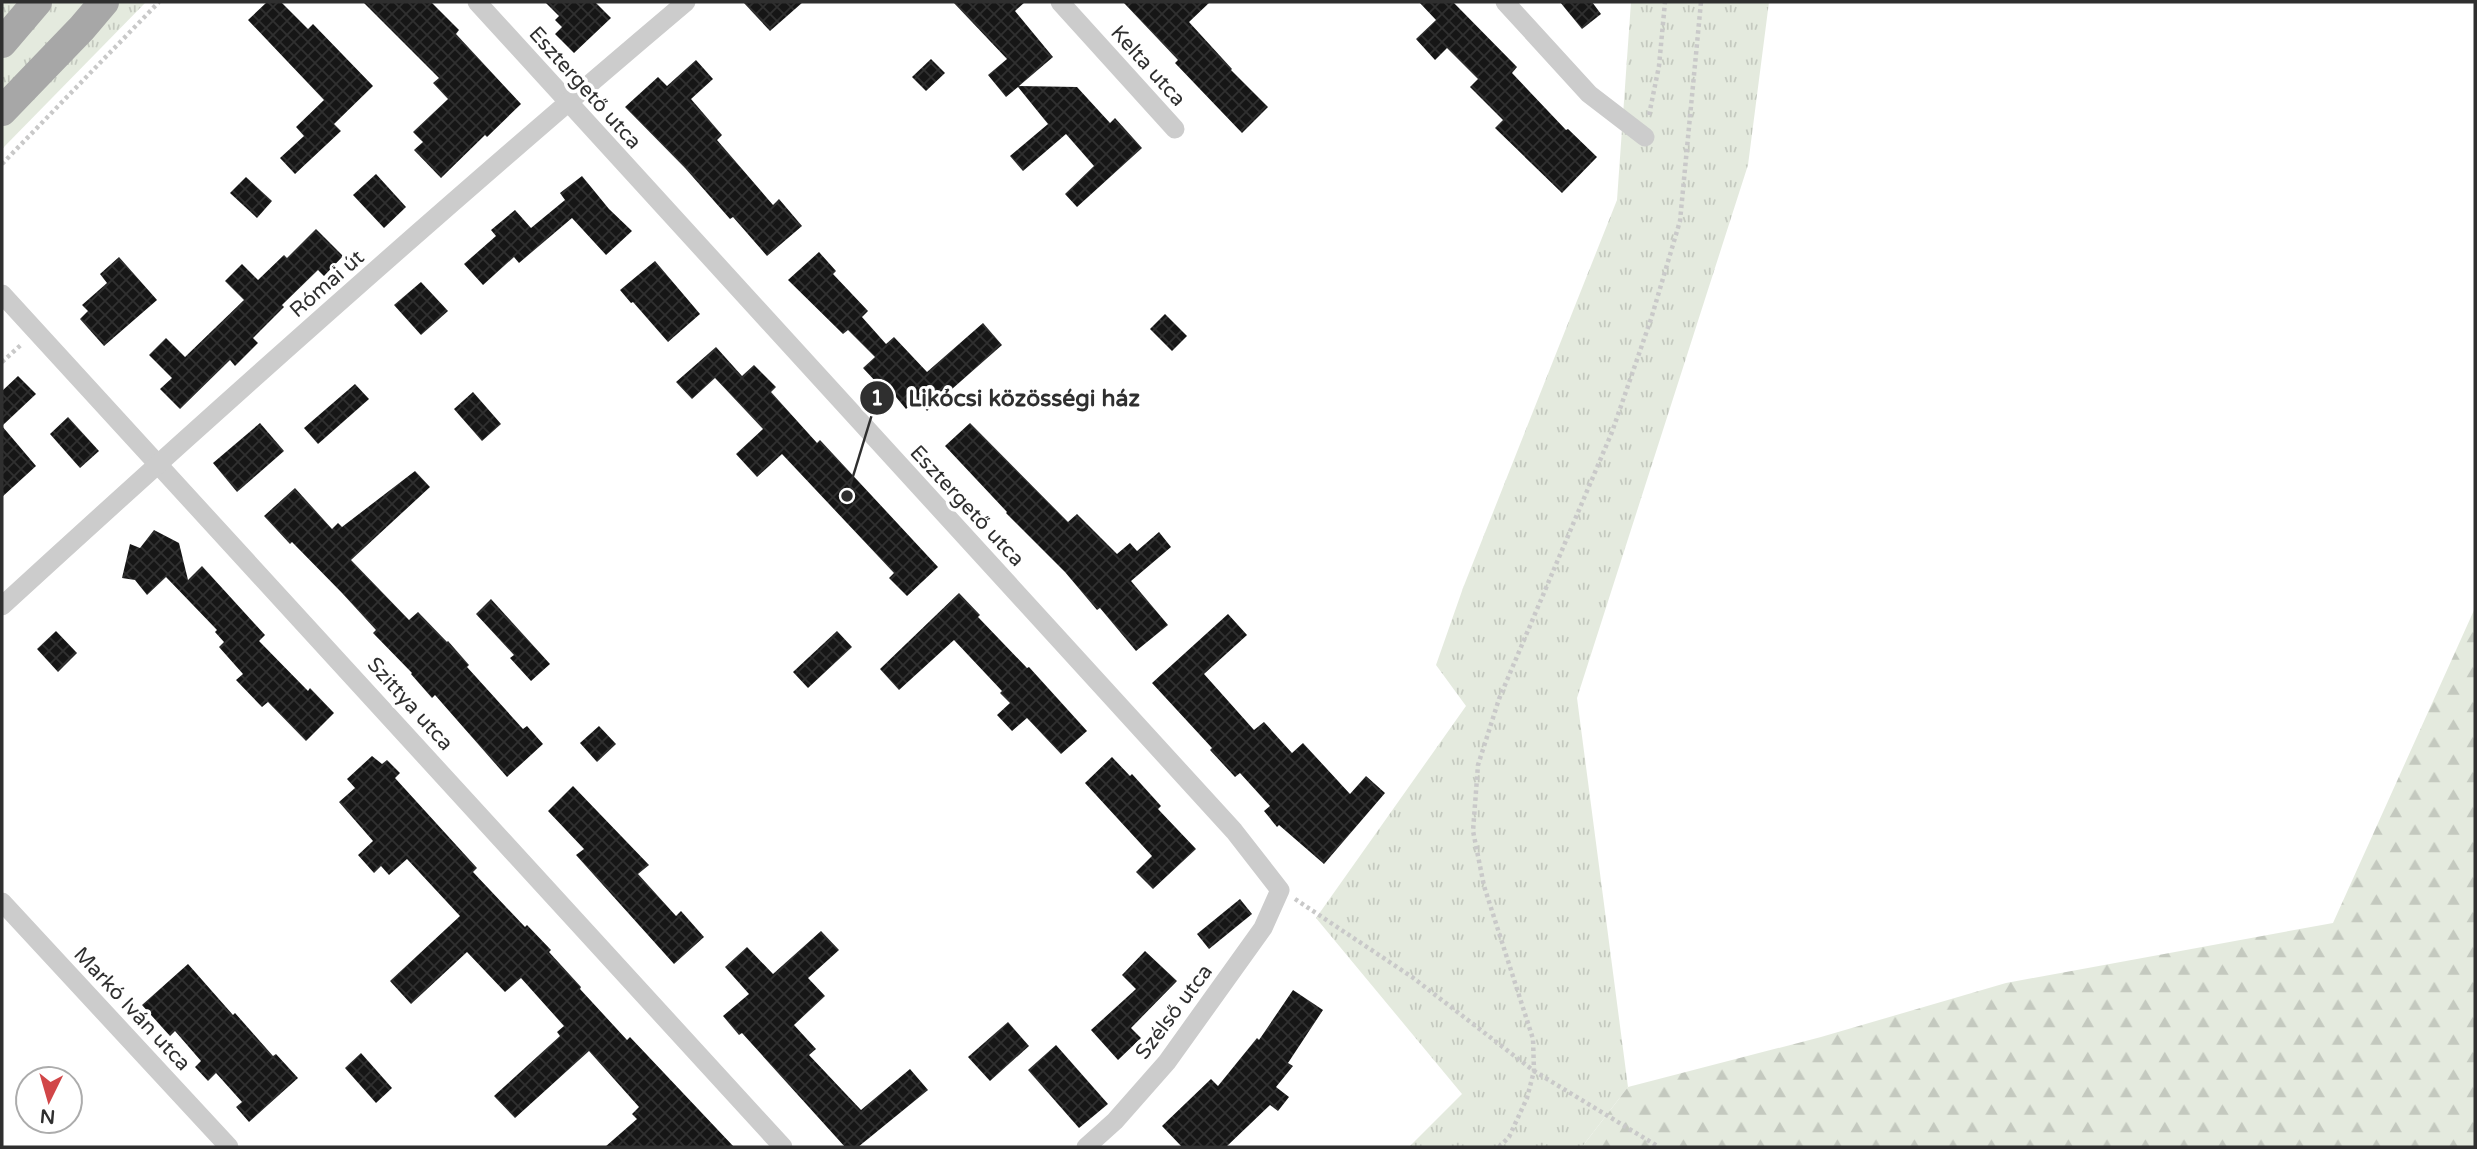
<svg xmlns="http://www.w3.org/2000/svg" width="2477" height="1149" font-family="'Varela Round',sans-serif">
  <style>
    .grass { fill: url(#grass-tufts) }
    .forest { fill: url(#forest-firs) }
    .building { fill: url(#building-cross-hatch) }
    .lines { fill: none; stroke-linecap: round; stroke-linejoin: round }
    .path { stroke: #c9c9c9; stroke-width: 4.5; stroke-dasharray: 3.5 3.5; stroke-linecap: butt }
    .street { stroke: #ccc; stroke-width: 19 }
    .primary { stroke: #a7a7a7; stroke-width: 30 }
    .labels { text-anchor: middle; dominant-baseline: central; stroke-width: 7; stroke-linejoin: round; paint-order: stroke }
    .street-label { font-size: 21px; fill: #2f2f2f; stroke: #fff }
    .leader { fill: none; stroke: #2f2f2f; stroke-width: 2.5 }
    .callout-dot { fill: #2f2f2f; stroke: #fff; stroke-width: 2.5 }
    .mark-label { font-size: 21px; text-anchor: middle; font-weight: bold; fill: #fff }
    .callout-label { font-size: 23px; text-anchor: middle; font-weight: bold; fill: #2f2f2f; stroke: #fff; stroke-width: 7; stroke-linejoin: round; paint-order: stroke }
  </style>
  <defs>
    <pattern id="grass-tufts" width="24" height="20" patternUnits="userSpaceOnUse" patternTransform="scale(1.75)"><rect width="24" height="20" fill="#e4eade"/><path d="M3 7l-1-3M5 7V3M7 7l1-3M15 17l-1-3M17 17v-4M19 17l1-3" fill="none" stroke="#c4c9bf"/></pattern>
    <pattern id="forest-firs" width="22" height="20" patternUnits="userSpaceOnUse" patternTransform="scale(1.75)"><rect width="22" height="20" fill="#e4eade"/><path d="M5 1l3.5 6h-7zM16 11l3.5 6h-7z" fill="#c4c9bf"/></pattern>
    <pattern id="building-cross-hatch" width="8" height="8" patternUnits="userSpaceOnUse" patternTransform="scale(1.75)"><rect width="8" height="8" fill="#161616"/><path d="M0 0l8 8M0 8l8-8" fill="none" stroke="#303030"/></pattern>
  </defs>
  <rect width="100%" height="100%" fill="#fff"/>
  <g class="grass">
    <path d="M2,2H146L2,149Z"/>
    <path d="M1631,2H1769L1748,165L1577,698L1628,1087L1582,1147H1409L1462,1094L1316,918L1466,706L1436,665L1463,588L1617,200Z"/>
  </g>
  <path class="forest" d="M2475,608V1147H1582L1628,1087L1821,1037L2006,983L2333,923Z"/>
  <g class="building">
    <path d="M267,2H281L308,29L313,24L373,86L334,124L341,131L295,174L280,158L304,136L296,127L324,100L248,20Z"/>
    <path d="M363,2H431L459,30L456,34L521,104L487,137L485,135L441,178L414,150L423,142L413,132L448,99L433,83L439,78Z"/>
    <path d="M545,2H595L611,18L574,53L555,34L562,27L555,20L559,16Z"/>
    <path d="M743,2H803L770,31Z"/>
    <path d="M953,2H1025L1015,11L1053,57L1019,86L1077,87L1110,123L1115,118L1142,148L1077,207L1065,194L1094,166L1066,134L1023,171L1010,156L1048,124L1018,87L1006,97L988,75L1007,59Z"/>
    <path d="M1123,2H1210L1189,22L1232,69L1231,70L1268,107L1242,133L1175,63L1178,60Z"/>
    <path d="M1419,2H1453L1517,67L1512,73L1566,130L1568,129L1597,157L1562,193L1495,128L1503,120L1470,87L1478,79L1447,48L1435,60L1416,39L1436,20Z"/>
    <path d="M1560,2H1592L1601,14L1582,29Z"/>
    <path d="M931,59L945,73L926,91L912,77Z"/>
    <path d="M696,60L713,79L691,99L722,135L717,140L773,205L779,199L802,226L767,256L733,217L730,219L685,168L625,107L658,77L667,86Z"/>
    <path d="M376,174L406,207L384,228L353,195Z"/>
    <path d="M582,176L609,209L632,231L606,255L572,218L519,263L514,257L483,285L464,264L496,236L491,230L515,210L531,228L565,200L560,193Z"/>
    <path d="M246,177L272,201L257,218L230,193Z"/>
    <path d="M316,229L343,256L324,276L318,270L282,305L284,307L253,338L258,343L235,366L230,360L180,409L160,389L172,378L149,355L166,338L185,357L244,300L225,281L242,264L258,280L284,255L287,258Z"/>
    <path d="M819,252L836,271L833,274L868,311L862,317L886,344L894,337L927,372L983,323L1002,345L927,411L917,399L906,409L881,379L877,383L863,368L875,357L848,330L843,334L788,280Z"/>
    <path d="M119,257L157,300L104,346L80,319L88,311L82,305L107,283L100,274Z"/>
    <path d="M655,261L700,314L668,342L633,302L631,303L620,290Z"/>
    <path d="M421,282L448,311L421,335L394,305Z"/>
    <path d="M1165,314L1187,336L1172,351L1150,329Z"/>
    <path d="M716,347L742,376L754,365L776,387L771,392L817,443L820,440L938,567L907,596L889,578L894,573L782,454L757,477L736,454L763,429L715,378L692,399L676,382Z"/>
    <path d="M18,376L36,394L2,426L36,466L2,497V391Z"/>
    <path d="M355,384L369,399L318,444L304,428Z"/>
    <path d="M473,392L501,424L482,441L454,409Z"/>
    <path d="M68,417L99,451L80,468L50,434Z"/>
    <path d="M260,423L284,451L237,492L213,463Z"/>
    <path d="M970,423L1068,522L1077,514L1117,554L1130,543L1137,551L1159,532L1171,547L1131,581L1168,625L1136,651L1100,608L1097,610L1065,572L1006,513L1007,512L945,446Z"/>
    <path d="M415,471L430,487L351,560L409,620L418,612L447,642L448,641L469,665L467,667L523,729L527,726L543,744L507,777L435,695L432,698L411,674L412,673L373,633L376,630L342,593L292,542L290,544L264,516L295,488L332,529L338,523L342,527Z"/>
    <path d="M154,530L179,543L188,580L202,566L265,635L259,641L308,691L310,688L334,713L306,741L268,702L262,707L236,680L243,674L219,647L224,642L215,632L217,630L166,577L147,595L135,580L122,578L130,544L140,548Z"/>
    <path d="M959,593L980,615L978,617L1027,668L1029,667L1087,731L1061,754L1027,718L1012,731L997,715L1010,703L1000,693L1002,691L954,640L899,690L880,669Z"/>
    <path d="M491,599L550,664L531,681L510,658L514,655L476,614Z"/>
    <path d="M1228,614L1247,635L1204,674L1254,730L1264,722L1292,753L1303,743L1350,794L1366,776L1385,793L1324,864L1279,825L1277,827L1264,811L1270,806L1240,773L1235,777L1210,750L1212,748L1152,683Z"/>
    <path d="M56,631L77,653L58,672L37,649Z"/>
    <path d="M837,631L852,647L808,688L793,672Z"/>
    <path d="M599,726L616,744L597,762L580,743Z"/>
    <path d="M372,756L382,764L387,760L400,773L395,778L477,868L473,872L525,927L527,925L551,950L549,952L581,987L580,989L627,1040L630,1037L734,1147H605L637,1119L632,1114L639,1107L589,1051L515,1118L494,1096L560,1036L557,1032L564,1026L521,978L505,992L467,952L411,1004L390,981L460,916L407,859L389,875L381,866L374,873L358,855L373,841L339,802L355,788L347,779Z"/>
    <path d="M1112,757L1130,776L1132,774L1161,806L1158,809L1196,849L1153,889L1136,872L1152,856L1085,783Z"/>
    <path d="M573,786L649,865L638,874L676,916L681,911L704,937L674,964L576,855L584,849L548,811Z"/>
    <path d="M1240,899L1252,914L1209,949L1197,934Z"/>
    <path d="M821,931L839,950L808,978L825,996L794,1025L816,1049L809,1055L861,1110L910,1069L928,1090L858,1147H845L742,1033L739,1035L723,1016L749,994L725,967L747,947L773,974Z"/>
    <path d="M1145,951L1177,981L1131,1028L1141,1038L1118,1060L1091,1030L1136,989L1122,975Z"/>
    <path d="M188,964L233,1015L235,1013L273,1056L276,1054L298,1078L249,1122L236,1107L242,1102L216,1073L208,1081L195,1067L201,1061L175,1031L170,1036L142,1005Z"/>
    <path d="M1293,990L1323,1010L1288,1063L1293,1066L1276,1087L1289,1097L1278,1111L1270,1105L1226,1147H1182L1162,1126L1211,1079L1218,1086L1257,1038L1259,1040Z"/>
    <path d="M1008,1022L1029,1046L990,1081L968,1057Z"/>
    <path d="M1056,1045L1108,1104L1079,1128L1028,1070Z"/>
    <path d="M361,1053L392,1088L376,1103L345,1068Z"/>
  </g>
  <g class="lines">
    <g class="path">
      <path d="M1649,115L1659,66L1665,2"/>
      <path d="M2,164L159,2"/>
      <path d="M2,362L22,344"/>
      <path d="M1295,899L1412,977L1534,1071L1659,1147"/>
      <path d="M1499,1147L1509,1137L1527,1098L1534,1071L1533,1039L1484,886L1473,831L1478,765L1499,699L1612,432L1651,319L1680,221L1701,2"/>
    </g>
    <g class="street">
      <path d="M477,2L1234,831L1280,890L1263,928L1167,1062L1115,1121L1086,1147"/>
      <path d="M1060,2L1175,129"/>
      <path d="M1505,2L1589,94L1645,137"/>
      <path d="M2,294L783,1147"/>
      <path d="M2,606C227,400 454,198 686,2"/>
      <path d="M2,902L229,1147"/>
    </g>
    <g class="primary">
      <path d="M2,43L37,2"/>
      <path d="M2,111L82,28L104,2"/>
    </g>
  </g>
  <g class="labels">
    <g class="street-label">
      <text transform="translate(1148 66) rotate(48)">Kelta utca</text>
      <text transform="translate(585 88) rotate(48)">Esztergető utca</text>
      <text transform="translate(327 284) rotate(-41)">Római út</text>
      <text transform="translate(967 506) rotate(47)">Esztergető utca</text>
      <text transform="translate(410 704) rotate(48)">Szittya utca</text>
      <text transform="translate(132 1009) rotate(47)">Markó Iván utca</text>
      <text transform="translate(1174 1012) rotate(-53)">Szélső utca</text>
    </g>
  </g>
  <path class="leader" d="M847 496L877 398"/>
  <g class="callout-dot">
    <circle cx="847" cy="496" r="7"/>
    <circle cx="877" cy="398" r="18"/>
  </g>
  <g class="mark-label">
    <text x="877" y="405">1</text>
  </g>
  <g class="callout-label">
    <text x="1024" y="406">Likócsi közösségi ház</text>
  </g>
  <rect width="2477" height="1149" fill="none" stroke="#2f2f2f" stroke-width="7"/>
  <g transform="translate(49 1100) rotate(185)"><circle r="33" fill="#ffffff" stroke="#acacac" stroke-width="2"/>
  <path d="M0-5L12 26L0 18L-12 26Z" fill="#d14648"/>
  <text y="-10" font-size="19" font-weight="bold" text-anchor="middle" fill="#2f2f2f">N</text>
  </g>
</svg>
